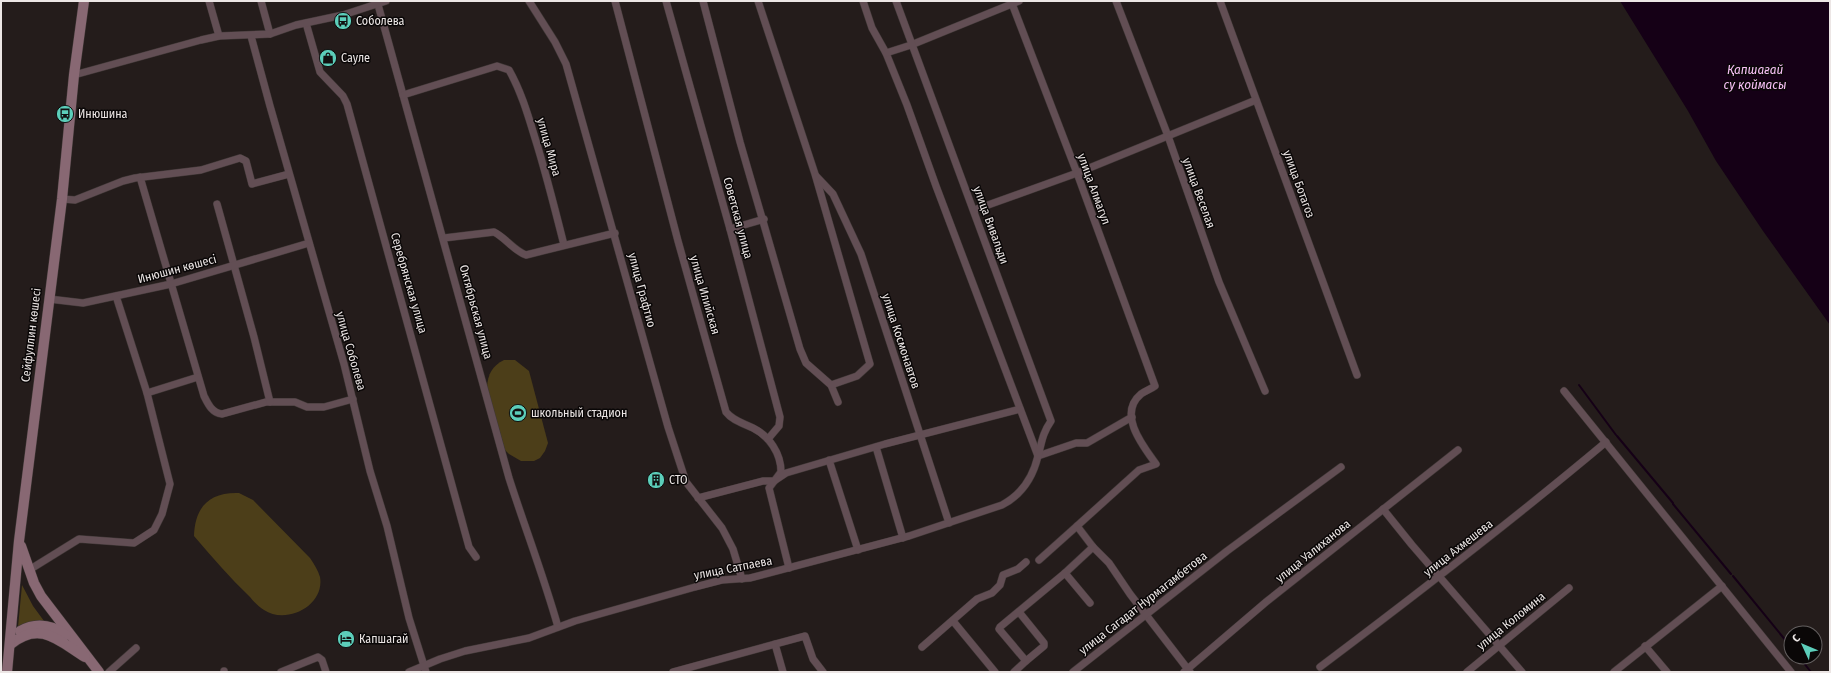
<svg xmlns="http://www.w3.org/2000/svg" width="1831" height="673" font-family="'Fira Sans Condensed',sans-serif">
  <style>
    .green { fill: #4c3e19 }
    .water { fill: #150016 }
    .lines { fill: none; stroke-linecap: round; stroke-linejoin: round }
    .stream { stroke: #150016; stroke-width: 2 }
    .street-casing { stroke: #403837; stroke-width: 8 }
    .secondary-casing { stroke: #403837; stroke-width: 11 }
    .street { stroke: #624e54; stroke-width: 7 }
    .secondary { stroke: #886873; stroke-width: 10 }
    .labels { text-anchor: middle; dominant-baseline: central; stroke-width: 3; stroke-linejoin: round; paint-order: stroke }
    .poi-label { font-size: 12px; fill: #ece6e5; stroke: #0a0707; text-anchor: start }
    .street-label { font-size: 12px; fill: #ece6e5; stroke: #0a0707 }
    .water-label { font-size: 13px; font-style: italic; fill: #f7c0f6; stroke: #0a0707 }
  </style>
  <rect width="100%" height="100%" fill="#241c1b"/>
  <g class="green">
    <path d="M504,360H515L529,371L548,443L545,451L540,458L534,461H521L509,454L505,450L487,387C488,374 492,366 504,360Z"/>
    <path d="M239,493L253,500L310,558C314,564 318,570 320,577C325,606 286,625 264,610C259,607 254,602 250,597C230,578 212,557 194,536C195,507 209,492 239,493Z"/>
    <path d="M22,585L33,606L44,621L31,622L18,627Z"/>
  </g>
  <path class="water" d="M1620,1H1830V325L1763,231L1716,161L1688,111Z"/>
  <g class="lines">
    <g class="stream">
      <path d="M1579,385L1616,435"/>
      <path d="M1617,436L1673,503"/>
      <path d="M1673,504L1731,574"/>
      <path d="M1733,576L1791,647"/>
      <path d="M1799,657L1811,672"/>
    </g>
    <defs>
      <g id="street">
        <path d="M209,1L219,36"/>
        <path d="M261,1L270,34"/>
        <path d="M377,1L509,478C525,528 544,577 558,627"/>
        <path d="M529,1L555,42L566,64L668,427L686,482L722,528L733,549L742,579"/>
        <path d="M615,1L678,241L726,412C733,421 743,423 753,428C769,436 781,453 781,472L769,488L789,568"/>
        <path d="M666,1L730,229L780,417L779,426L768,439"/>
        <path d="M703,1L740,142L800,349L806,363L831,385L838,402"/>
        <path d="M758,1L815,174L870,364L857,376L831,385"/>
        <path d="M863,1L872,28L886,53L907,105L936,186L1038,456"/>
        <path d="M1011,1L1077,173L1155,386C1151,389 1145,391 1141,394C1117,414 1143,446 1156,464L1139,470L1077,526"/>
        <path d="M1116,1L1168,136L1219,282L1265,391"/>
        <path d="M1220,1L1357,375"/>
        <path d="M306,23L320,72L343,96L347,104L469,547L476,557"/>
        <path d="M251,36L270,106L344,364L370,471L387,526L409,618L426,672"/>
        <path d="M886,53L911,45L1019,1"/>
        <path d="M74,75L201,40L219,36L270,34L296,25L343,15L386,1"/>
        <path d="M403,95L497,66L509,70C521,91 528,115 535,138C546,173 555,209 564,245"/>
        <path d="M816,176L833,194L861,254L949,523"/>
        <path d="M140,177L204,396C208,404 212,413 222,414L266,402H295L307,407H324L353,399"/>
        <path d="M62,199L75,200L123,181L135,178L201,170L240,158L246,161L252,184L289,174"/>
        <path d="M217,204L254,337L270,402"/>
        <path d="M974,210L1077,173L1256,100"/>
        <path d="M730,229L764,219"/>
        <path d="M444,238L494,232C506,238 514,251 526,255L615,233"/>
        <path d="M49,299L83,303L171,284L309,243"/>
        <path d="M1564,391L1791,672"/>
        <path d="M147,393L198,377"/>
        <path d="M876,447L903,538"/>
        <path d="M1038,456L1076,443H1087L1132,417"/>
        <path d="M829,460L858,550"/>
        <path d="M698,498L763,481H774L786,473L885,444L1020,409"/>
        <path d="M1383,509L1412,545L1522,672"/>
        <path d="M1039,560L1077,526L1093,547L1109,563L1130,594L1190,672"/>
        <path d="M29,570L79,539L134,543L154,530L162,514L170,484L147,393L116,296"/>
        <path d="M1065,573L1093,547"/>
        <path d="M1019,612L1044,643V646L1026,661"/>
        <path d="M953,621L995,672"/>
        <path d="M775,644L783,672"/>
        <path d="M1645,646L1667,672"/>
        <path d="M922,647L977,599L992,593L1000,585L1003,575L1018,569L1026,562"/>
        <path d="M1320,667C1417,594 1513,520 1606,442"/>
        <path d="M224,671V672"/>
        <path d="M109,672L136,648"/>
        <path d="M281,672L318,657L322,660L326,672"/>
        <path d="M409,672L440,659L465,651L529,638L575,621L695,587L722,580L750,578L909,536L1002,505C1021,495 1033,477 1038,456C1042,442 1042,434 1051,421L896,1"/>
        <path d="M673,672L805,636L813,659L823,672"/>
        <path d="M1014,672L1026,661L999,629L1000,627L1065,573L1090,603"/>
        <path d="M1073,672L1227,551L1341,467"/>
        <path d="M1184,672L1266,602L1458,450"/>
        <path d="M1467,672L1569,588"/>
        <path d="M1614,672L1722,586"/>
      </g>
      <g id="secondary">
        <path d="M21,546L34,583L41,596L99,672"/>
        <path d="M20,631C36,622 52,625 66,635"/>
        <path d="M11,644C40,620 59,641 85,657"/>
        <path d="M7,672L19,541L62,199L74,75L84,1"/>
      </g>
    </defs>
    <use href="#street" class="street-casing"/>
    <use href="#secondary" class="secondary-casing"/>
    <use href="#street" class="street"/>
    <use href="#secondary" class="secondary"/>
  </g>
  <defs>
    <symbol id="bus-disc" viewBox="-11 -11 22 22"><circle r="9.5" fill="#5cceba" stroke="#0a0707"/><path d="M-5-6H5V4H4V6H2V4H-2V6H-4V4H-5ZM-3.5-4V0h7V-4ZM-3.5 1.2v1.5H-2V1.2ZM2 1.2v1.5H3.5V1.2Z" fill="#111"/></symbol>
    <symbol id="shop-disc" viewBox="-11 -11 22 22"><circle r="9.5" fill="#5cceba" stroke="#0a0707"/><path d="M-5-2.5h2.3a2.7 3.5 0 0 1 5.4 0H5L5.5 6h-11ZM-1.5-2.5h3a1.5 2.3 0 0 0-3 0Z" fill="#111"/></symbol>
    <symbol id="stadium-disc" viewBox="-11 -11 22 22"><circle r="9.5" fill="#5cceba" stroke="#0a0707"/><path d="M0-5a6.5 5 0 1 0 0 10a6.5 5 0 1 0 0-10ZM-3.5-1.8h7v3.6h-7Z" fill="#111"/></symbol>
    <symbol id="building-disc" viewBox="-11 -11 22 22"><circle r="9.5" fill="#5cceba" stroke="#0a0707"/><path d="M-4-6H4V6H1V3H-1V6H-4ZM-2.5-4.3h1.7v1.8h-1.7ZM.8-4.3h1.7v1.8H.8ZM-2.5-1h1.7V.8h-1.7ZM.8-1h1.7V.8H.8Z" fill="#111"/></symbol>
    <symbol id="hotel-disc" viewBox="-11 -11 22 22"><circle r="9.5" fill="#5cceba" stroke="#0a0707"/><path d="M-6-4.5h1.5V1H6V5H4.5V3h-9V5H-6ZM-4 0a1.8 1.8 0 1 1 3.6 0ZM.5 0V-2.5h3Q6-2.5 6 0Z" fill="#111"/></symbol>
  </defs>
  <g fill-rule="evenodd">
    <use href="#bus-disc" x="333" y="11" width="20" height="20"/>
    <use href="#shop-disc" x="318" y="48" width="20" height="20"/>
    <use href="#bus-disc" x="55" y="104" width="20" height="20"/>
    <use href="#stadium-disc" x="508" y="403" width="20" height="20"/>
    <use href="#building-disc" x="646" y="470" width="20" height="20"/>
    <use href="#hotel-disc" x="336" y="629" width="20" height="20"/>
  </g>
  <g class="labels">
    <g class="poi-label">
      <text x="356" y="21">Соболева</text>
      <text x="341" y="58">Сауле</text>
      <text x="78" y="114">Инюшина</text>
      <text x="531" y="413">школьный стадион</text>
      <text x="669" y="480">СТО</text>
      <text x="359" y="639">Капшагай</text>
    </g>
    <g class="street-label">
      <text transform="translate(549 147) rotate(74)">улица Мира</text>
      <text transform="translate(1299 184) rotate(70)">улица Ботагоз</text>
      <text transform="translate(1094 189) rotate(70)">улица Алмагул</text>
      <text transform="translate(1199 193) rotate(70)">улица Веселая</text>
      <text transform="translate(738 218) rotate(75)">Советская улица</text>
      <text transform="translate(991 225) rotate(70)">улица Вивальди</text>
      <text transform="translate(177 269) rotate(-15)">Инюшин көшесі</text>
      <text transform="translate(409 283) rotate(74)">Серебрянская улица</text>
      <text transform="translate(642 290) rotate(75)">улица Графтио</text>
      <text transform="translate(705 295) rotate(74)">улица Илийская</text>
      <text transform="translate(476 312) rotate(75)">Октябрьская улица</text>
      <text transform="translate(31 335) rotate(-83)">Сейфуллин көшесі</text>
      <text transform="translate(901 341) rotate(72)">улица Космонавтов</text>
      <text transform="translate(351 351) rotate(74)">улица Соболева</text>
      <text transform="translate(1458 548) rotate(-38)">улица Ахмешева</text>
      <text transform="translate(1313 551) rotate(-39)">улица Уалиханова</text>
      <text transform="translate(733 568) rotate(-11)">улица Сатпаева</text>
      <text transform="translate(1143 603) rotate(-38)">улица Сагадат Нурмагамбетова</text>
      <text transform="translate(1511 621) rotate(-39)">улица Коломина</text>
    </g>
    <g class="water-label">
      <text x="1755" y="69">Қапшағай<tspan x="1755" dy="15">су қоймасы</tspan></text>
    </g>
  </g>
  <rect width="1831" height="673" fill="none" stroke="#ece6e5" stroke-width="4"/>
  <g transform="translate(1803 645) rotate(314)"><circle r="19" fill="#0a0707" stroke="#646060"/>
  <path d="M0-3L7 15L0 10L-7 15Z" fill="#5cceba"/>
  <text y="-6" font-size="11" font-weight="bold" text-anchor="middle" fill="#ece6e5">С</text>
  </g>
</svg>
